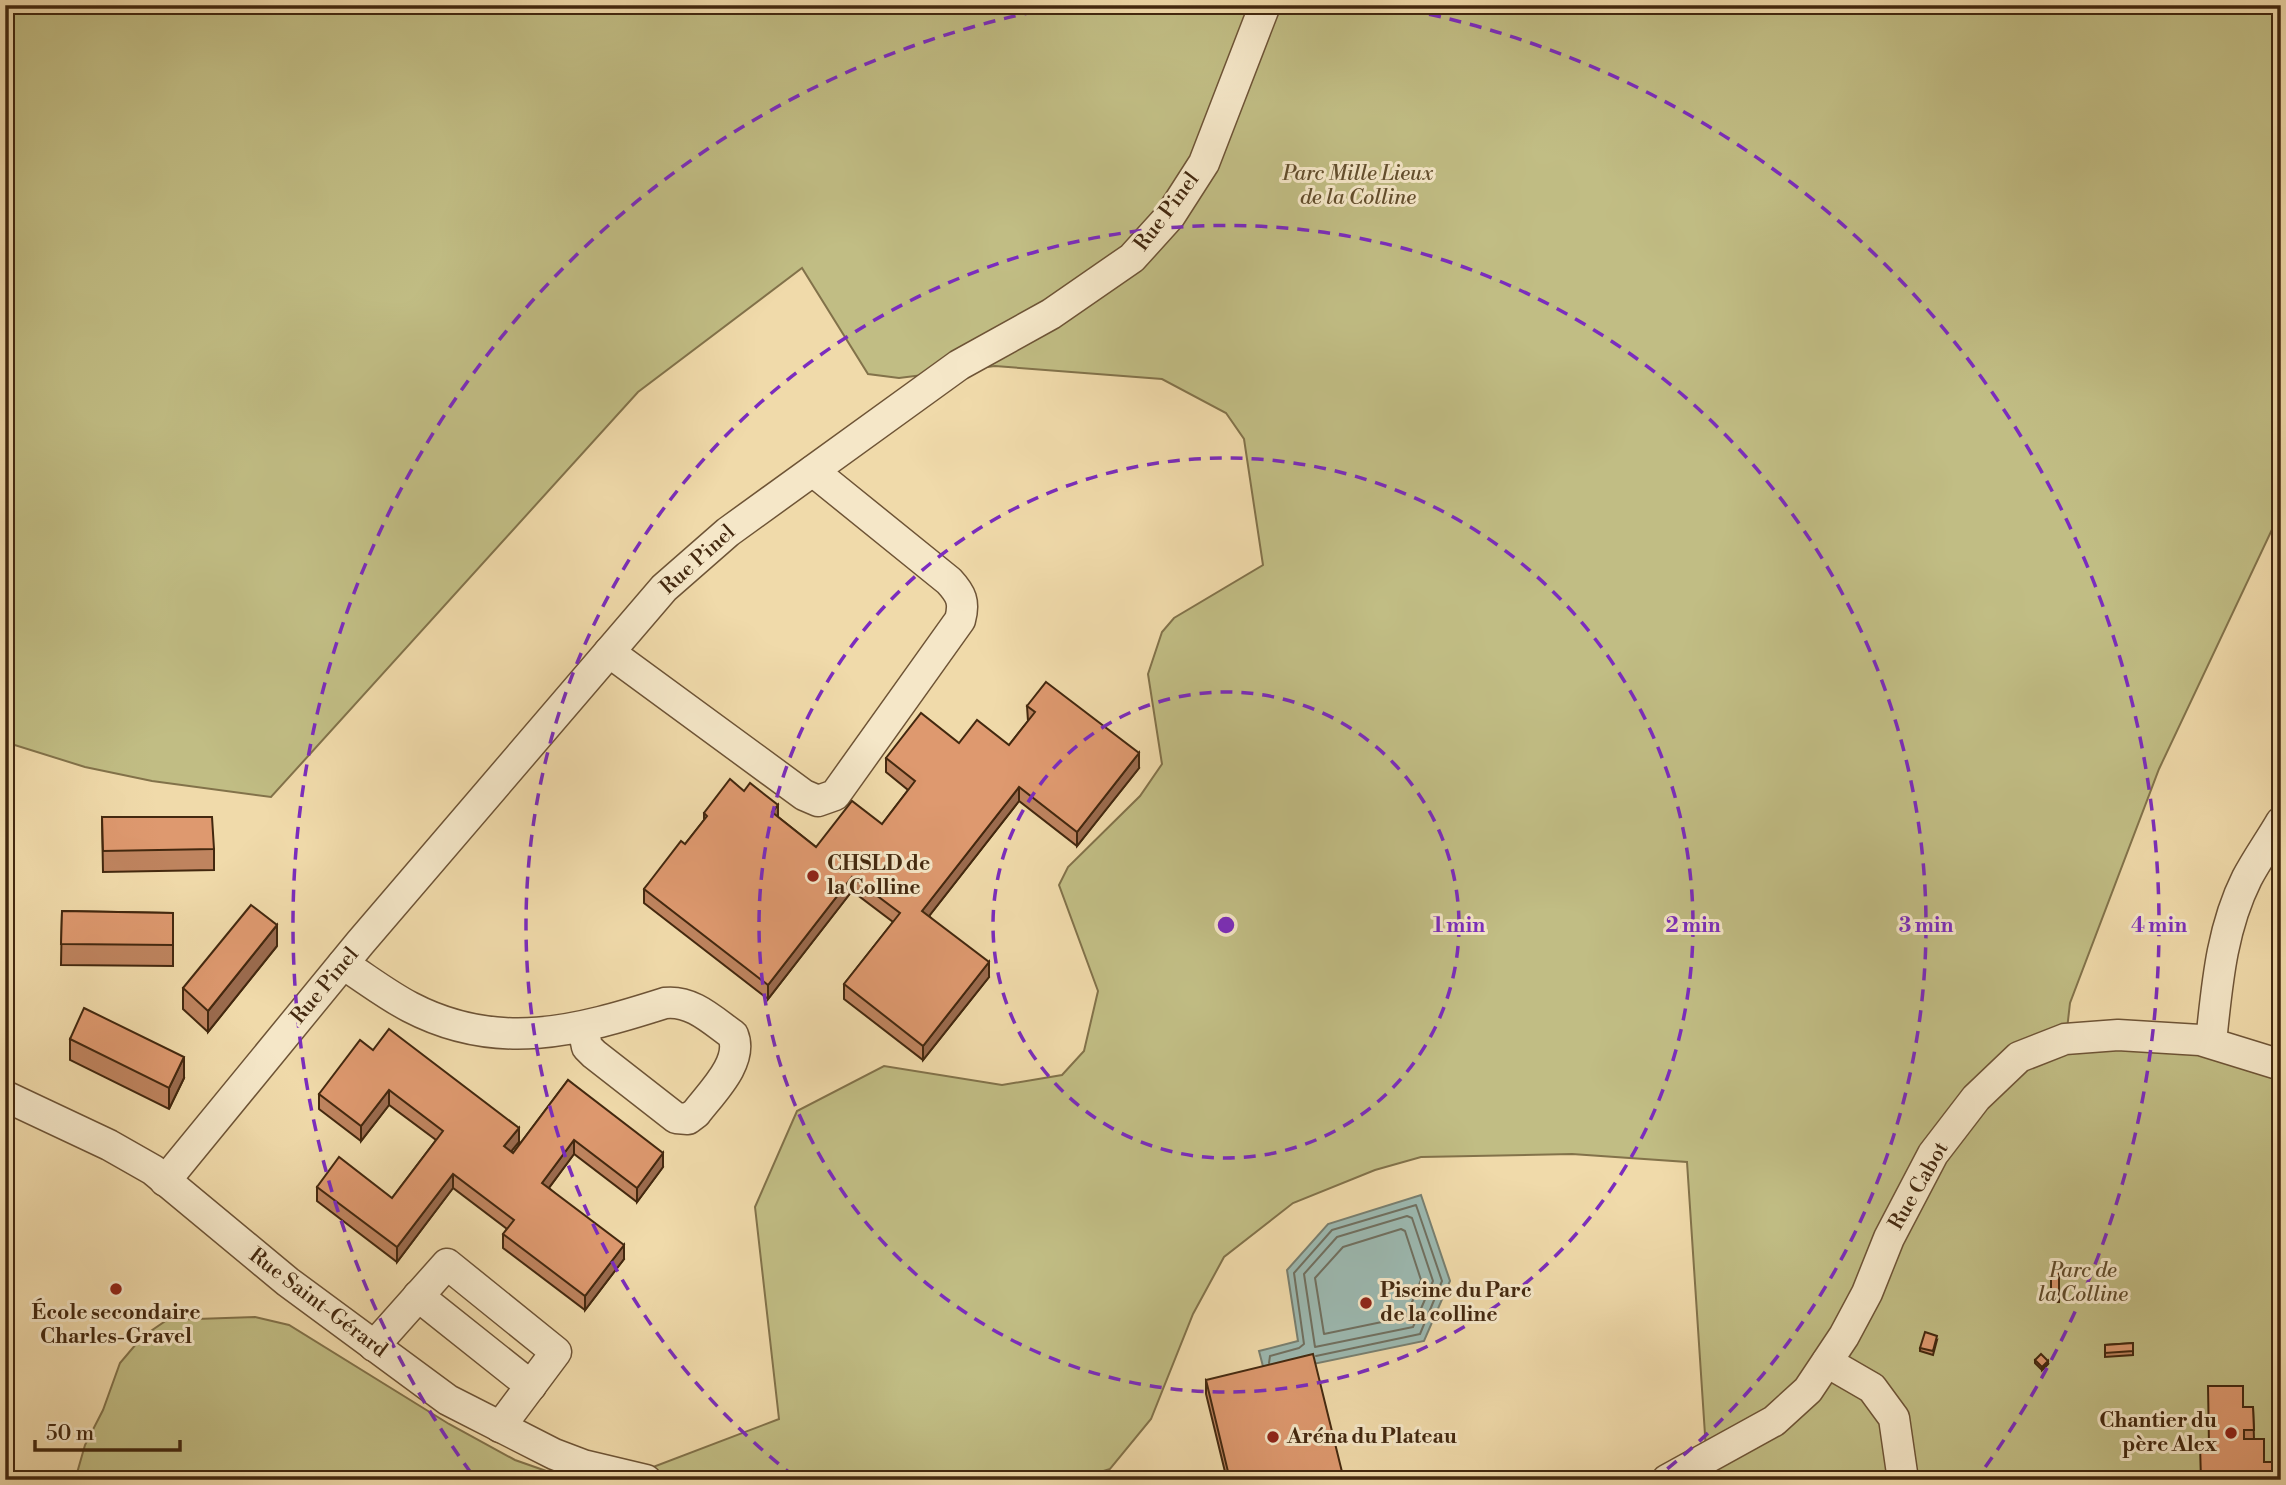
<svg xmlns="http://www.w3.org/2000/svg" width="2286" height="1485" font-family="'Libre Bodoni',serif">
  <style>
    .green { fill: #c1bd84; stroke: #82724a; stroke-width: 2 }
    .water { fill: #9cb9b1; stroke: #787f70; stroke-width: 2 }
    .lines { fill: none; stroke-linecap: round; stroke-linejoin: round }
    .shore { stroke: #707060; stroke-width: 2 }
    .minor-casing { stroke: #6e5436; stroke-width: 33 }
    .minor { stroke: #f5e7c8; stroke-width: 30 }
    .wall { fill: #bf845f; stroke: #43280f; stroke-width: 2 }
    .shaded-wall { fill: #9b6b4e; stroke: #43280f; stroke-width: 2 }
    .building { fill: #de996f; stroke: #43280f; stroke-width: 2 }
    .ring { fill: none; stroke: #7b2cbf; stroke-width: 3.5; stroke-dasharray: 12 9 }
    .poi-dot { fill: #8f2418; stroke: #f5e7c8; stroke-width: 2.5 }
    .labels { text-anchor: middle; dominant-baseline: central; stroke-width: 6; stroke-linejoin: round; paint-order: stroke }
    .park-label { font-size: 21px; font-style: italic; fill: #624d2c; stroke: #f5e7c8 }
    .street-label { font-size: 21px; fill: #43280f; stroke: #f5e7c8 }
    .poi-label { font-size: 21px; font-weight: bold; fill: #43280f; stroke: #f5e7c8; text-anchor: start }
    .centre { fill: #7b2cbf; stroke: #f5e7c8; stroke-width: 3.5 }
    .ring-label { font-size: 21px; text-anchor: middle; font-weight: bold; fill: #7b2cbf; stroke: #f5e7c8; stroke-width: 6; stroke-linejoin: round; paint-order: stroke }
  </style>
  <rect width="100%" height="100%" fill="#f0daaa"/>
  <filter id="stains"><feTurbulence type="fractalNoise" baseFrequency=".00286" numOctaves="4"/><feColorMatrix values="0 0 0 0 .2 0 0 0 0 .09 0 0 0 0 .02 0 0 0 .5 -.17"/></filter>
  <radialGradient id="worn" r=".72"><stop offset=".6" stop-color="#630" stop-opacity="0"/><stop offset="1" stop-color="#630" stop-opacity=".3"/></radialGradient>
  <g class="green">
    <path d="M5,5H2281V519L2276,521L2159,769L2070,1003L2066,1038L2281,1064V1480H1911L1910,1471L1819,1480H1708L1687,1162L1572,1154L1421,1157L1375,1170L1293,1203L1224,1257L1193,1314L1151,1419L1110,1469L1074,1480H619L779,1419L755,1207L797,1111L884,1066L1002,1085L1062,1075L1084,1051L1098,991L1059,885L1068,867L1140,796L1162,764L1148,674L1162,632L1174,618L1263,565L1244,439L1226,413L1162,379L995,366L899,378L868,374L802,268L638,392L271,797L152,781L85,767L5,742Z"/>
    <path d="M255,1317L289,1325L449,1424L515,1460L572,1480H75L85,1445L103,1410L120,1363L142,1337L167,1320Z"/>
  </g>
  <path class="water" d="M1421,1195L1450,1281L1424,1341L1265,1374L1259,1351L1298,1341L1287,1270L1328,1224Z"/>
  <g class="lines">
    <g class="shore">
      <path d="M1407,1216L1412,1218L1433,1281L1413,1327L1315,1347L1304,1274L1337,1237Z"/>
      <path d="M1401,1229L1405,1231L1421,1280L1406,1317L1324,1334L1315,1278L1343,1247Z"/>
      <path d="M1269,1363L1270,1356L1299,1348L1304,1344L1294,1273L1332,1230L1416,1205L1442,1281L1420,1334L1316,1356"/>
    </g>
    <defs>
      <g id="minor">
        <path d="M609,652L804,795L818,801L835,795L960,620C965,602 961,594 949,581L813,471"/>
        <path d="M343,964C365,978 387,995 410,1007C498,1053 577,1031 665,1003C692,1000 712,1020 733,1035C744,1062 711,1093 696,1113L688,1119L676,1118L594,1054L587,1047L583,1027"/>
        <path d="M2211,1042C2217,986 2221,930 2247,878C2257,859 2270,841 2281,822"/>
        <path d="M5,1096L109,1145L153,1170L288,1282L448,1400L554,1454L583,1465L646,1480"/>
        <path d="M165,1181L360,943L664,588L728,532L959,365L1051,314L1132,258L1170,216L1204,163L1265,5"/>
        <path d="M418,1296L531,1386"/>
        <path d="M374,1346L447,1264L556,1352L500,1427"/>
        <path d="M1827,1362L1872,1388L1894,1418L1903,1480"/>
        <path d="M1667,1480L1774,1421L1808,1390L1844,1336L1867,1293L1889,1238L1933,1154L1976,1098L2019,1057L2065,1039L2118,1035L2200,1040L2281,1065"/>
      </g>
    </defs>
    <use href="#minor" class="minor-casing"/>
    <use href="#minor" class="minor"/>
  </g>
  <g class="wall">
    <path d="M1027,706L1139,768L1077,846L1019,801L929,916L989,977L923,1060L844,999V984L893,922L852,891L768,999L644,903V889L685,844L704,820V813L778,817L816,847L882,824L908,790L886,772V758L959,743L1009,745L1028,721Z"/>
    <path d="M102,817L214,849V870L103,872Z"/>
    <path d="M62,911L173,913V966L61,965Z"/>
    <path d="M277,946L208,1032L183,1009V988Z"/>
    <path d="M70,1039L184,1078L169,1109L70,1060Z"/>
    <path d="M373,1050L519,1142L511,1151L513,1153L568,1080L663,1167L637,1202L574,1154L549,1188L624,1259L585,1310L503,1248V1234L507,1229L453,1188L397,1262L317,1201V1187L392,1198L436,1140L389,1105L361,1141L319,1109V1094Z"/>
    <rect x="2051" y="1271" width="8" height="31"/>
    <path d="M1937,1340L1933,1355L1920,1351V1348Z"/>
    <path d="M2133,1343V1355L2105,1357V1345Z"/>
    <path d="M2035,1360L2048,1364L2042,1370L2035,1363Z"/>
    <path d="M1206,1380L1344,1480H1227L1206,1394Z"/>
    <path d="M2243,1407H2253L2254,1439L2264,1462L2275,1480L2209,1445Z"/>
  </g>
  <g class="shaded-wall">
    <path d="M1139,753V768L1077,846V832Z"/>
    <path d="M1019,787V801L922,925V911Z"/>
    <path d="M12,796V817L5,841V820Z"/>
    <path d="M778,805V819L772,812Z"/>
    <path d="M852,877V891L768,999V985Z"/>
    <path d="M277,925V946L208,1032V1011Z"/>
    <path d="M989,962V977L923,1060V1046Z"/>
    <path d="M184,1057V1078L169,1109V1088Z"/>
    <path d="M389,1090V1105L361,1141V1126Z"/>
    <path d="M519,1128V1142L504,1160V1146Z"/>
    <path d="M574,1140V1154L542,1197V1183Z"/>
    <path d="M663,1153V1167L637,1202V1188Z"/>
    <path d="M453,1174V1188L397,1262V1247Z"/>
    <path d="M624,1245V1259L585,1310V1296Z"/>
    <path d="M2048,1361V1364L2042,1370V1367Z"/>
  </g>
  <g class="building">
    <path d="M1046,682L1139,753L1077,832L1019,787L922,911L989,962L923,1046L844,984L900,913L852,877L768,985L644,889L681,841L685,844L707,816L704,813L730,779L744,791L750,783L778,805L772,812L816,847L852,801L882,824L915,781L886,758L921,713L959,743L977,720L1009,745L1035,712L1027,706Z"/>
    <path d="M5,794L12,796L5,820Z"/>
    <path d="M102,817H212L214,849L103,851Z"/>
    <path d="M251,905L277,925L208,1011L183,988Z"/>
    <path d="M62,911L173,913V945L61,944Z"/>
    <path d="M84,1008L184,1057L169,1088L70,1039Z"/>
    <path d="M389,1029L519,1128L504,1146L513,1153L568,1080L663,1153L637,1188L574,1140L542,1183L624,1245L585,1296L503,1234L514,1220L453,1174L397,1247L317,1187L339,1157L392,1198L443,1131L389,1090L361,1126L319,1094L360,1040L373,1050Z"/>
    <rect x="2051" y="1271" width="8" height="27"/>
    <path d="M1925,1332L1937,1336L1933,1351L1920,1348Z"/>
    <path d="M2133,1343V1351L2105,1353V1345Z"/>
    <path d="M1313,1354L1344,1480H1230L1206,1380Z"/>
    <path d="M2041,1354L2048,1361L2042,1367L2035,1360Z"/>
    <path d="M2208,1386H2243V1407H2253L2254,1430H2244V1439H2264V1462H2275V1480H2201L2200,1445H2209Z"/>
  </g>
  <g class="ring">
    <circle cx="1226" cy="925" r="233"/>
    <circle cx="1226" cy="925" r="467"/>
    <path d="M795 1477A700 700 0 1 1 1657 1477"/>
    <path d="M471 1473A933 933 0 0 1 1064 6M1388 6A933 933 0 0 1 1981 1473"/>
  </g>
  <g class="poi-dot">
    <circle cx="813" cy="876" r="7"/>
    <circle cx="116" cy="1289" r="7"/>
    <circle cx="1366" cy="1303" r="7"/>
    <circle cx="2231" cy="1433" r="7"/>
    <circle cx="1273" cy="1437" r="7"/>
  </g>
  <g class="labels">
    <g class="park-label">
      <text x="1358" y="174">Parc Mille Lieux<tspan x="1358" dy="24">de la Colline</tspan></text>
      <text x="2083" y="1271">Parc de<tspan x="2083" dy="24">la Colline</tspan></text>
    </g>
    <g class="street-label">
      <text transform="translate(1167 212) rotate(-53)">Rue Pinel</text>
      <text transform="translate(698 560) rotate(-42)">Rue Pinel</text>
      <text transform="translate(325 986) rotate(-50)">Rue Pinel</text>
      <text transform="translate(1919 1186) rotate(-60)">Rue Cabot</text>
      <text transform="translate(318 1303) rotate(37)">Rue Saint-Gérard</text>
    </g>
    <g class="poi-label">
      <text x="827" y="864">CHSLD de<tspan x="827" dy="24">la Colline</tspan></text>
      <text x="1380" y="1291">Piscine du Parc<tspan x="1380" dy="24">de la colline</tspan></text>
      <text x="116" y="1313" text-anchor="middle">École secondaire<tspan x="116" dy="24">Charles-Gravel</tspan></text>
      <text x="2217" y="1421" text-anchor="end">Chantier du<tspan x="2217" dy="24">père Alex</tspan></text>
      <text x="1287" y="1437">Aréna du Plateau</text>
    </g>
  </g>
  <circle cx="1226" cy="925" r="10" class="centre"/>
  <g class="ring-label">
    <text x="1459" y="932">1 min</text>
    <text x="1693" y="932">2 min</text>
    <text x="1926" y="932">3 min</text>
    <text x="2159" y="932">4 min</text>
  </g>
  <rect width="2286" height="1485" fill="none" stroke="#f0daaa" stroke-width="28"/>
  <rect x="7" y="7" width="2272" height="1471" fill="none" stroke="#43280f" stroke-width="3.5"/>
  <rect x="14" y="14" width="2258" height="1457" fill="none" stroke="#43280f" stroke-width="2"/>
  <path d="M35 1440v10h145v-10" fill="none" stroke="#43280f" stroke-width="3.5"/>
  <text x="46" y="1440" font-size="21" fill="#43280f" stroke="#f5e7c8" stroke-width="5" paint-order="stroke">50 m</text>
  <rect width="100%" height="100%" filter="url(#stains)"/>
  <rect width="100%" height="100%" fill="url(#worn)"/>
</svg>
